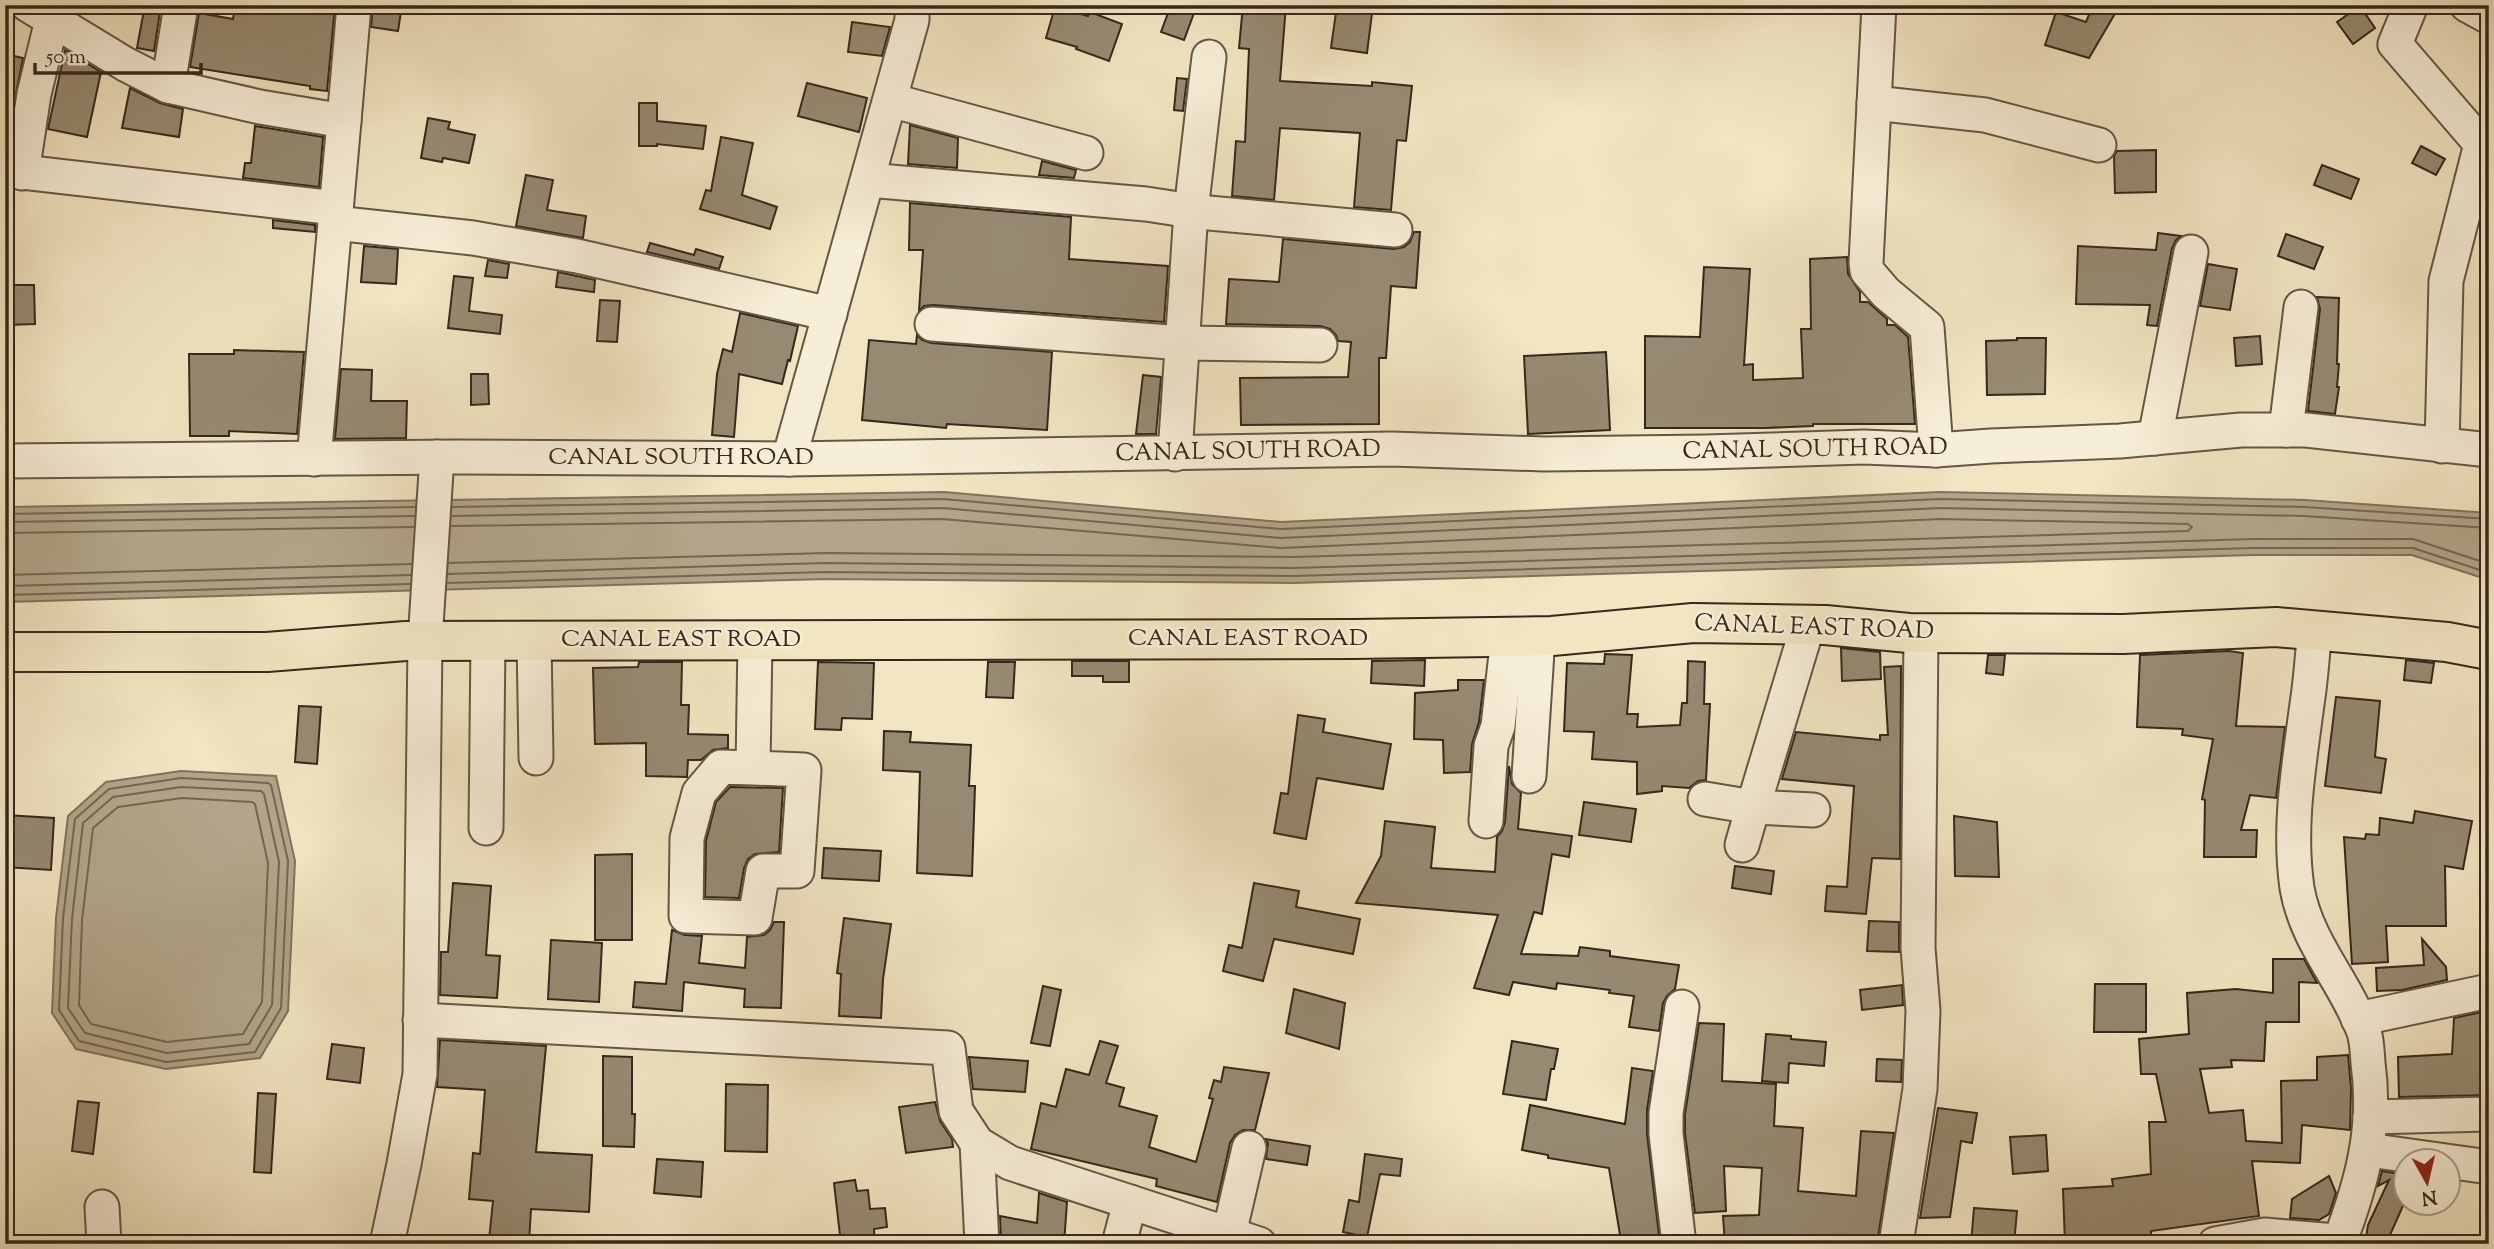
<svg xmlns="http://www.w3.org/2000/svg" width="2494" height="1249" font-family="'Sorts Mill Goudy',serif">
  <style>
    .water { fill: #b2a589; stroke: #80735d; stroke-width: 2 }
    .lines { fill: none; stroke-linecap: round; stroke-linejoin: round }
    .shore { stroke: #746652; stroke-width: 2 }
    .building { fill: #978a72; stroke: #35281b; stroke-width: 2 }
    .minor-casing { stroke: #645745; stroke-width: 37 }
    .major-casing { stroke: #35281b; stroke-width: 42 }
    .minor { stroke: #f7eed7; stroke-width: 33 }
    .major { stroke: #f2e5c2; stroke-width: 38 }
    .labels { text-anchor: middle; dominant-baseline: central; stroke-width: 5; stroke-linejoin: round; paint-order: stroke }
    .street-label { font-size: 24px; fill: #35281b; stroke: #f7eed7 }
  </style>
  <rect width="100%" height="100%" fill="#f2e5c2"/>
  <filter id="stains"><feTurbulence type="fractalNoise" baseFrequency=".00286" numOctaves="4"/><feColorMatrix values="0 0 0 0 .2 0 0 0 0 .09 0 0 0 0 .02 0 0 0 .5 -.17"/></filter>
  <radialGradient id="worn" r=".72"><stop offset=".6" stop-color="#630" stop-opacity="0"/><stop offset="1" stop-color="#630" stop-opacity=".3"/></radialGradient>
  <g class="water">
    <path d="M944,492L1281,522L1940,492L2305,500L2489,513V580L2412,555H2253L1293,583L826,579L5,602V507Z"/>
    <path d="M181,771L276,776L295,861L288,1011L260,1058L166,1069L76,1049L52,1013L56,918L68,816L106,782Z"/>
  </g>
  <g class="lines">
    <g class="shore">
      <path d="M452,507L943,499L1281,529L1941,499L2304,507L2489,519"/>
      <path d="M5,514L415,507"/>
      <path d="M452,516L943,508L1281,538L1941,508L2304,516L2489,528"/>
      <path d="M5,522L415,516"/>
      <path d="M5,533L414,527"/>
      <path d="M448,563L826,553L1293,557L2188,531L2192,527L2188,524L1941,519L1281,548L942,519L451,526"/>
      <path d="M448,574L826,563L1293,568L2253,539H2413L2489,564"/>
      <path d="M5,575L412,564"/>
      <path d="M447,583L826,572L1293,576L2253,548H2413L2489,573"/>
      <path d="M5,586L411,575"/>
      <path d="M5,595L410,584"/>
      <path d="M181,778L268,783L271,785L288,861L281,1008L255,1052L166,1062L79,1041L59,1010L63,918L75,819L109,789Z"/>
      <path d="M181,787L261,791L264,794L279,862L272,1005L249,1044L167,1053L85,1033L68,1008L72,919L83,823L113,797Z"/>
      <path d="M182,798L252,802L255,804L268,863L262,1002L243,1034L167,1042L91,1024L79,1005L82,920L93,828L118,807Z"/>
    </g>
  </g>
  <g class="building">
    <path d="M152,5H161L154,51L137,48L144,10L151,12Z"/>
    <path d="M235,5H335L327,91L310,89V86L190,67L199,13L233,19Z"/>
    <path d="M373,5H402L398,31L371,27Z"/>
    <path d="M1171,5H1197L1184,40L1161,32Z"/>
    <path d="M1243,5H1286L1280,81L1372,86V82L1412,86L1406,141L1397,140L1391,210L1354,207L1360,133L1280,128L1274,200L1232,196L1236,141L1245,142L1249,49L1239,48Z"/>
    <path d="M1337,5H1373L1367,53L1331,48Z"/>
    <path d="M2093,5H2120L2089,58L2045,45L2056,12L2086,22Z"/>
    <path d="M2360,6L2375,28L2353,44L2337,22Z"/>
    <path d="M1055,7L1088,16L1090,12L1122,24L1109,61L1076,49L1077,47L1046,38Z"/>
    <path d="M852,22L890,27L882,56L848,52Z"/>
    <path d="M65,50L101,72L87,137L48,129Z"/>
    <path d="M5,54L23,58L5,151Z"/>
    <path d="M1177,78L1187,79L1183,111L1174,110Z"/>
    <path d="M807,83L867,98L859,132L798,116Z"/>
    <path d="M130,88L160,103L183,109L179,137L122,128Z"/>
    <path d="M639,103H657V121L706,126L703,149L657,144V146H639Z"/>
    <path d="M428,118L450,122L448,129L475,135L469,163L443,158L442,162L421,158Z"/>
    <path d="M910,125L958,138L957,168L908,164Z"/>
    <path d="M255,126L323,137L319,187L243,178L245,163H251Z"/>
    <path d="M721,137L753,143L742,195L777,207L770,229L700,209L706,190L711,191Z"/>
    <path d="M2421,146L2445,159L2436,175L2412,163Z"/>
    <path d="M2156,150V192L2115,193L2114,156L2117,151Z"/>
    <path d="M1042,161L1076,170L1074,178L1039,175Z"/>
    <path d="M2322,165L2359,179L2351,199L2314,185Z"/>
    <path d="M526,175L553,180L547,210L586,216L583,238L516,226Z"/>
    <path d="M910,203L1071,217L1069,259L1168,266L1164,322L933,305L924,306L919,311L923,250H909Z"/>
    <path d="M273,220L315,225V232L273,228Z"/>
    <path d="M1414,232H1420L1416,288L1391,286L1386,358H1379V424L1241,425L1240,378L1348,377L1351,342L1338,341L1336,335L1330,329L1320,326L1226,324L1229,279L1279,282L1283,239L1394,249L1404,247L1410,242Z"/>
    <path d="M2158,233L2181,236L2176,240L2172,248L2157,326L2147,325L2150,305L2076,304L2078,246L2156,250Z"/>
    <path d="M2286,234L2323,247L2314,269L2278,256Z"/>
    <path d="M650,243L694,255L696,249L723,257L719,269L647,252Z"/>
    <path d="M364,246L398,249L396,284L361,282Z"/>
    <path d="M1847,257L1848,274L1860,292V302H1868L1887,319V325H1895L1908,337L1915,424H1813V426L1765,428H1645V336L1700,337L1704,267L1750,269L1744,365L1753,364V380L1803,378L1801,329H1811L1810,259Z"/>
    <path d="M488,260L509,264L507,278L485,276Z"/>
    <path d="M2208,264L2237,269L2230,310L2200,306Z"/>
    <path d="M558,272L595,280L594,292L556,287Z"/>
    <path d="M454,276L473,278L469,311L502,315L500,334L448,328Z"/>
    <path d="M5,285H34L35,324L5,325Z"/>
    <path d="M2317,297L2339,298L2337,364H2339L2337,387H2339L2335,414L2308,411L2320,309Z"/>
    <path d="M600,300L620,301L617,342L597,341Z"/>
    <path d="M740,313L798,326L790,361L788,360L782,384L739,374L734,437L712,435L717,374L723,349L732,352Z"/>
    <path d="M917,335L922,340L931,343L1052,352L1047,430L947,424L946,428L862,420L869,340L916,344Z"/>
    <path d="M2260,336L2262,364L2236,366L2234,338Z"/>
    <path d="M2017,338H2046L2045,394L1987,395L1986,341L2017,340Z"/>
    <path d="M234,350L304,352L297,434L229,431V436H190L189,354H234Z"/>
    <path d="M1606,352L1610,430L1528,434L1524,356Z"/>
    <path d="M341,369L372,370L371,401H407L406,438L335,439Z"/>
    <path d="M471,374H488L489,404L471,405Z"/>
    <path d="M1143,375L1161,377L1156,434H1136Z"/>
    <path d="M1841,648L1880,652L1881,679L1842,681Z"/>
    <path d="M2229,651L2243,653L2236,726L2285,727L2276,798L2250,795L2241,830H2257L2256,857H2204L2205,800L2202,799L2213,739L2182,735L2183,729L2137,727L2140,655Z"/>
    <path d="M1605,654L1632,655L1627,714H1638L1637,727L1680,725L1682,703H1687L1688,661L1705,662L1704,704H1710L1706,780L1698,781L1689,788L1662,786V791L1637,794V762L1592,759L1594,732L1564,731L1567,663L1604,664Z"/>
    <path d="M1988,655H2005L2003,675L1986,673Z"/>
    <path d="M1425,660L1424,686L1371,683L1372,661Z"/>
    <path d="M2406,660L2434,663L2431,683L2404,680Z"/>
    <path d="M1072,661H1129V682H1103V676H1072Z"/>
    <path d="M639,662H682L681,705H689L688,734L728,735V748L713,750L701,760H688L687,777L646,776V743L595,744L593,668L638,667Z"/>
    <path d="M818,662L874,663L872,719L842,718L841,730L815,729Z"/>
    <path d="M988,662H1015L1013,698L986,697Z"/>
    <path d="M1901,666L1900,859L1872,858L1866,914L1825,911L1827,886L1847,887L1854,786L1782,779L1796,732L1880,740V735H1888L1884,667Z"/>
    <path d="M1458,680H1484L1479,722L1472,744L1470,772L1444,773L1443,740L1414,739L1415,693L1458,690Z"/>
    <path d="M2336,697L2380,701L2375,757L2386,759L2381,793L2325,786Z"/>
    <path d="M299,706L321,707L317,764L295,762Z"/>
    <path d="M1298,715L1325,719L1323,732L1391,744L1383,789L1317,778L1306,839L1274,833L1281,793L1288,794Z"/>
    <path d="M884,731L911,732L910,742L971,745L969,786H975L972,876L917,873L920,772L883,770Z"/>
    <path d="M1509,766L1512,784L1521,793L1518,829L1572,836L1569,857L1552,854L1542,914L1534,912L1521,954L1578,956L1580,947L1610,951V956L1679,965L1675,989L1667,996L1663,1003L1659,1031L1629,1027L1634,996L1609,993L1610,990L1557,983L1556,989L1513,982L1509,995L1474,988L1498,915L1356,903L1381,856L1385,821L1435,827L1431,868L1495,872L1497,837L1502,831L1505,822Z"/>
    <path d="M730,787L783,788L779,852L755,854L748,859L744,868L739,898L705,897L706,841L716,802Z"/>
    <path d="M1584,802L1636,809L1631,842L1579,835Z"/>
    <path d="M2415,811L2472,821L2463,869L2445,866L2446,926H2386L2388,962L2352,964L2344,837L2365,839L2366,834L2379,835L2380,818L2413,823Z"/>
    <path d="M5,815L54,818L51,870L5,867Z"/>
    <path d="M1954,816L1997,822L1999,877L1955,876Z"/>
    <path d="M824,848L881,851L879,881L822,878Z"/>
    <path d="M632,854V940H595V855Z"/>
    <path d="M1735,866L1774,871L1771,894L1732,888Z"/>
    <path d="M453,883L491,886L486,955L500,956L497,998L440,995L441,952H448Z"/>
    <path d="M1254,883L1299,891L1296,907L1360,919L1353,954L1274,939L1263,981L1223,971L1229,945L1242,948Z"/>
    <path d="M844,918L891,924L883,979L881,1018L839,1016L841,974L837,973Z"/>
    <path d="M1869,921L1899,922V952L1867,951Z"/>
    <path d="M774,922H784L781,1008L744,1007L745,989L684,982L682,1011L633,1007L635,982L666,984L672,930L685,935L702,936L699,963L745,968L747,937L764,935L770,930Z"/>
    <path d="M2422,939L2446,967L2447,980L2402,990L2377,991L2376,968L2424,965Z"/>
    <path d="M551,940L602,943L599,1002L548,999Z"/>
    <path d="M2273,959H2304L2317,983L2299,982V1022H2266L2264,1061L2231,1060L2232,1067L2200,1069L2209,1113L2243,1110L2246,1141L2282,1143L2281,1081L2317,1080V1057L2348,1055L2351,1088L2350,1130L2302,1125L2300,1163L2252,1161L2259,1216L2151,1231V1235L2111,1240V1242L2065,1244L2063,1189L2113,1186L2112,1179L2151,1174L2149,1122H2166L2156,1074H2141L2139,1039L2189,1034L2187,993L2236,989L2273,993Z"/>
    <path d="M2095,984H2146V1032H2094Z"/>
    <path d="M1902,985L1903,1005L1862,1010L1860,990Z"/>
    <path d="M1043,986L1061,990L1050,1046L1031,1043Z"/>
    <path d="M1294,989L1345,1003L1339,1049L1286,1033Z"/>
    <path d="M2487,1011L2484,1067H2489V1095L2399,1097L2398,1057L2452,1054L2454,1018Z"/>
    <path d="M1699,1023L1724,1024L1722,1081L1776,1084L1774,1126L1803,1128L1798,1191L1856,1196L1861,1131L1894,1133L1877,1244H1725L1723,1216L1759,1215L1762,1168L1724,1166L1726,1211L1695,1213L1685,1133V1114Z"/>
    <path d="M1766,1034L1791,1036V1039L1826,1042L1824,1066L1789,1063L1788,1083L1762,1081Z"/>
    <path d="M440,1040L546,1046L536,1152L592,1155L589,1212L531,1209L529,1243L489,1240L493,1201L469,1199L473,1153L480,1154L485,1090L437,1087Z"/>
    <path d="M1100,1041L1118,1046L1106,1083L1124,1088L1119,1106L1157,1116L1149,1147L1196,1162L1213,1099L1209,1098L1214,1080L1221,1082L1224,1067L1269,1073L1255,1130H1243L1235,1135L1230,1143L1217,1202L1156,1186L1157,1179L1031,1149L1041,1103L1056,1107L1066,1069L1089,1075Z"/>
    <path d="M1512,1041L1558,1049L1554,1069H1551L1546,1100L1503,1094Z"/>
    <path d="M332,1044L364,1048L360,1083L327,1079Z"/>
    <path d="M603,1056L632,1057V1114H635L634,1147L603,1146Z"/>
    <path d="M969,1057L1028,1061L1025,1092L973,1089Z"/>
    <path d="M1877,1059L1902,1060L1901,1082L1876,1081Z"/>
    <path d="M1632,1068L1653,1071L1647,1110V1134L1660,1244L1621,1241L1609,1168L1548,1158V1155L1522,1150L1530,1105L1625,1124Z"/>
    <path d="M726,1084L768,1085L767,1152L725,1151Z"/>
    <path d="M258,1093L276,1094L271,1173L254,1172Z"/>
    <path d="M78,1101L99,1103L93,1154L72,1151Z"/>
    <path d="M935,1102L940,1121L952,1139L953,1147L906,1153L899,1107Z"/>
    <path d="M1938,1108L1977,1113L1972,1143L1961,1141L1950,1217L1920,1218Z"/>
    <path d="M2046,1135L2048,1171L2013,1174L2010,1137Z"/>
    <path d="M1265,1139L1310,1146L1307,1165L1266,1159L1268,1143Z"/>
    <path d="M1365,1154L1402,1159L1400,1176L1380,1174L1367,1237L1343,1232L1349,1200L1359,1202Z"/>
    <path d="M657,1159L703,1162L701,1197L654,1193Z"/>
    <path d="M2382,1171L2406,1175V1199L2386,1244H2365L2368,1225L2389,1180L2378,1186Z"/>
    <path d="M2329,1176L2336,1193L2329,1214L2319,1220L2290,1218L2292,1199Z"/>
    <path d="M855,1180L857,1191L868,1190L870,1209L885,1208L887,1227L874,1229L875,1244H841L834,1183Z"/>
    <path d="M1039,1193L1067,1202L1064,1244L1001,1243L1000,1216L1037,1223Z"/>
    <path d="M1974,1208L2017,1211L2014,1244H1971Z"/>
  </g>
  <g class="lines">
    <defs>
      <g id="minor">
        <path d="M28,5L125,64L168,86L260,107L344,121L314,459"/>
        <path d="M1879,5L1866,263L1867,271L1886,293L1927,327L1936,450"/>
        <path d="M2411,5L2395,44L2481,144L2446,281L2442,446"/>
        <path d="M2467,5L2489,17"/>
        <path d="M168,86L181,5"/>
        <path d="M890,100L1086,153"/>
        <path d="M1874,103L1985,115L2099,145"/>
        <path d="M344,121L354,5"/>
        <path d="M5,170L336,208"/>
        <path d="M22,173L34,94L52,20"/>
        <path d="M868,180L1146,204L1198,212L1395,230"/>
        <path d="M335,223L473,238L577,256L830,314"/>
        <path d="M932,324L1183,343L1320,345"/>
        <path d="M2286,430L2301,307"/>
        <path d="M2155,438L2191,252"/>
        <path d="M1175,454L1191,211L1209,57"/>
        <path d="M789,459L912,20V5"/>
        <path d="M5,461L456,457L789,459L1392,449L1544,454L1706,452L1864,447L1936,450L1991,446L2120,441L2241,430H2306L2489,450"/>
        <path d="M1808,625L1753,807L1813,810"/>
        <path d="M2315,631C2312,655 2311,680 2307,704C2299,766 2288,826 2297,888C2306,941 2343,979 2362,1027C2367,1037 2367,1051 2368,1063C2377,1128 2362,1183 2339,1243"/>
        <path d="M534,640L536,758"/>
        <path d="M753,768L804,770L797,871H763L755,918L686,916L687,838L699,793L721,767L753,768L755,640"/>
        <path d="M1529,776L1538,636"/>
        <path d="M1705,799L1753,807L1742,845"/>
        <path d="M1486,821L1491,746L1498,726L1508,636"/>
        <path d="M486,828L488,640"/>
        <path d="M2358,1019L2489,991"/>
        <path d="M420,1020L948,1048L956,1111L977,1143L1010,1163L1259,1244"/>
        <path d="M2370,1117L2489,1114"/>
        <path d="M977,1143L982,1244"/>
        <path d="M2368,1150L2489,1167"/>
        <path d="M102,1207L104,1244"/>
        <path d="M1229,1234L1249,1148"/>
        <path d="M387,1244L404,1164L420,1074L425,641L437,457"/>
        <path d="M1119,1244L1130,1202"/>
        <path d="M1679,1244L1666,1134V1113L1682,1007"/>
        <path d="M1896,1244L1920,1089L1923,1011L1918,948L1921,633"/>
        <path d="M2215,1244L2265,1235L2336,1241L2339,1244"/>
      </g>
      <path id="major" d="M5,652H267L406,641L1353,639L1552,636L1693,623L1825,625L1909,633L2123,634L2276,627L2447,642L2489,650"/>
    </defs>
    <use href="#minor" class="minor-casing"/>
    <use href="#major" class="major-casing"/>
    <use href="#minor" class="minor"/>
    <use href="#major" class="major"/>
  </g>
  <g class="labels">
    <g class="street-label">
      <text transform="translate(1815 450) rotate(-1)">CANAL SOUTH ROAD</text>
      <text transform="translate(1248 452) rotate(-1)">CANAL SOUTH ROAD</text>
      <text x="681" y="458">CANAL SOUTH ROAD</text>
      <text transform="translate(1814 628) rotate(2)">CANAL EAST ROAD</text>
      <text x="1248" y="639">CANAL EAST ROAD</text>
      <text x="681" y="640">CANAL EAST ROAD</text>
    </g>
  </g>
  <rect width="2494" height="1249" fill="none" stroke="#f2e5c2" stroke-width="28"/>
  <rect x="7" y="7" width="2480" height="1235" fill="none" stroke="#35281b" stroke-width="3.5"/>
  <rect x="14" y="14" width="2466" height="1221" fill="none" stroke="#35281b" stroke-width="2"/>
  <g transform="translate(2427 1182) rotate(172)"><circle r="33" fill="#f7eed7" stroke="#a99f8c" stroke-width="2"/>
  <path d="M0-5L12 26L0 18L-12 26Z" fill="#8f2418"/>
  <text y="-10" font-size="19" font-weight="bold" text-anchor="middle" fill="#35281b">N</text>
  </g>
  <path d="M35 63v10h166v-10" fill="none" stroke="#35281b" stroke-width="3.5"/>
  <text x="46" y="63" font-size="21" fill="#35281b" stroke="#f7eed7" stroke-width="5" paint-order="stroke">50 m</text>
  <rect width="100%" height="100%" filter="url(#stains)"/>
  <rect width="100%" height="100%" fill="url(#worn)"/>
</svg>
